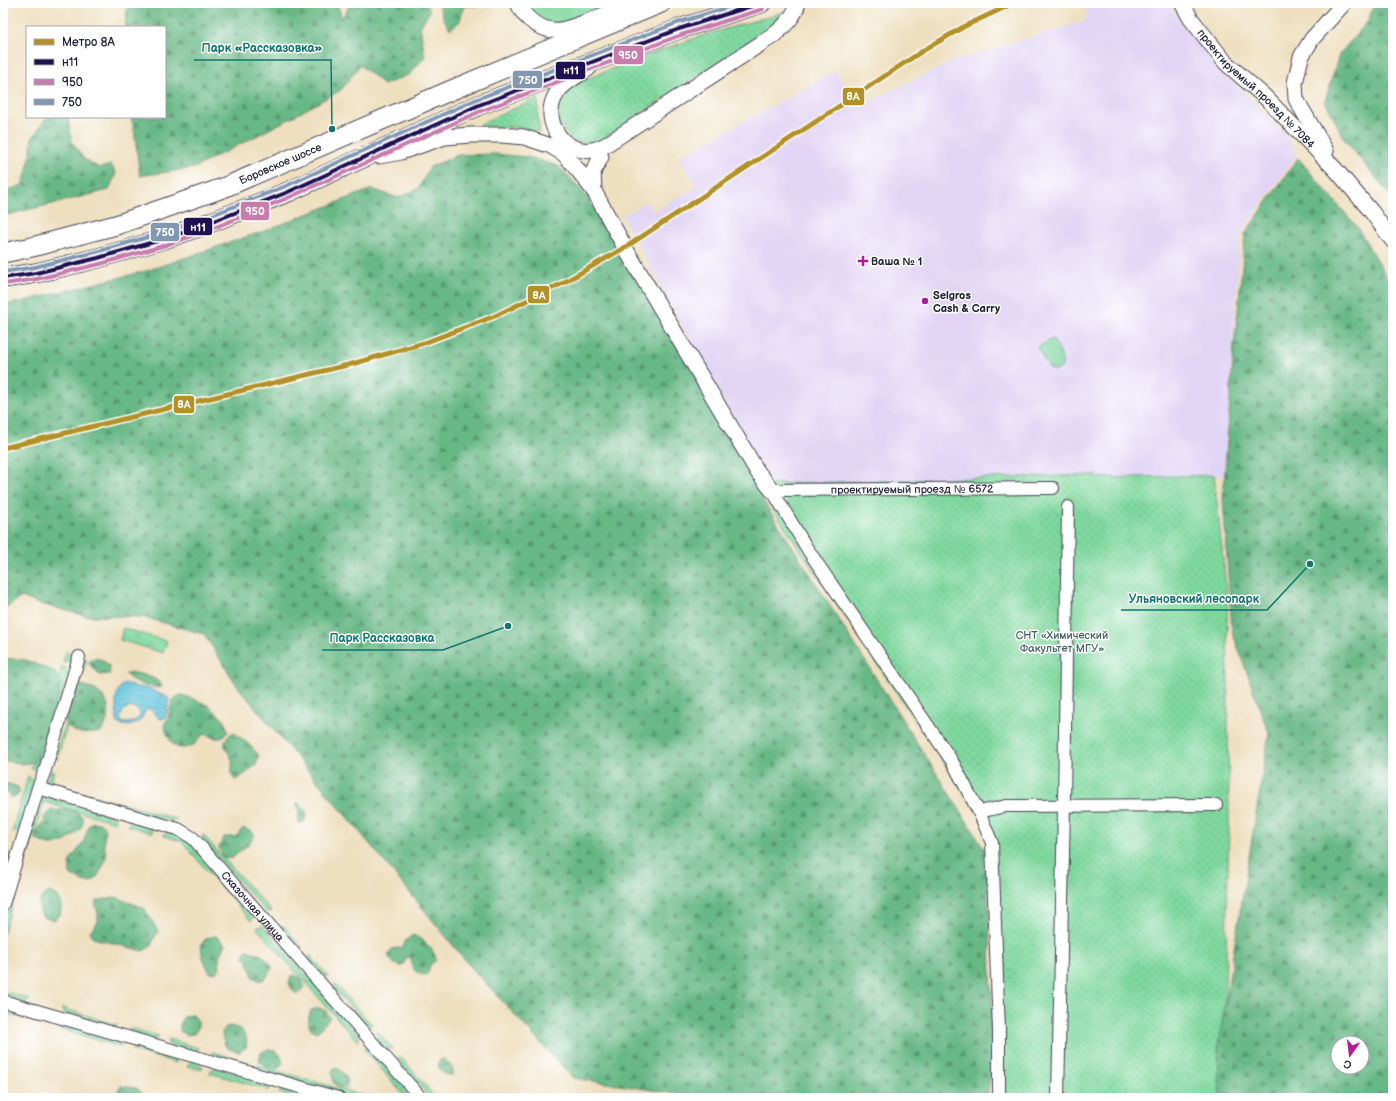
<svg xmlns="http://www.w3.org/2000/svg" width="1396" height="1101" font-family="'Balsamiq Sans',sans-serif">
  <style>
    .built { fill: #e1d4f4 }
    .grass { fill: url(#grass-dots); stroke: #507d6c }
    .forest { fill: url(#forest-firs); stroke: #446d60; fill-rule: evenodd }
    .park { fill: url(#park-tufts); stroke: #507d6c }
    .water { fill: url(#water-rules); stroke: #42748d; fill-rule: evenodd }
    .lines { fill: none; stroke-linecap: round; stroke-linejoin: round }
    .minor-casing { stroke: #413e4f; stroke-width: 14 }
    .tertiary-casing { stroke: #413e4f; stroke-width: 17 }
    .primary-casing { stroke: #413e4f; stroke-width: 21 }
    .minor { stroke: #fff; stroke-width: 12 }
    .tertiary { stroke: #fff; stroke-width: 15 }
    .primary { stroke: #fff; stroke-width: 19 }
    .bus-1-casing { stroke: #fff; stroke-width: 7 }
    .bus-2-casing { stroke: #fff; stroke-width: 7 }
    .bus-3-casing { stroke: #fff; stroke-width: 7 }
    .bus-1 { stroke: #1f1051; stroke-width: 4 }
    .bus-2 { stroke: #c87cac; stroke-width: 4 }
    .bus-3 { stroke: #8298b1; stroke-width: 4 }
    .metro-1-casing { stroke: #fff; stroke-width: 8 }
    .metro-1 { stroke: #b29127; stroke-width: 5 }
    .poi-dot { fill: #b5179e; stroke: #fff; stroke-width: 1.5 }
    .labels { text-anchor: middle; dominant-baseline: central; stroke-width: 3; stroke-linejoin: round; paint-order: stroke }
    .street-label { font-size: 11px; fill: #22223b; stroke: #fff }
    .poi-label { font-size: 11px; font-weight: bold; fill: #22223b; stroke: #fff; text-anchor: start }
    .park-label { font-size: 11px; fill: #43625e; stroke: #fff }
    .leader { fill: none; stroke: #0f766e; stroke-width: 1.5 }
    .callout-dot { fill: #0f766e; stroke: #fff; stroke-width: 1.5 }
    .callout-label { font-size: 12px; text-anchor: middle; font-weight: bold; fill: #0f766e; stroke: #fff; stroke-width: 3; stroke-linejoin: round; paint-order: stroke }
    .line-badge { stroke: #fff; stroke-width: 1.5 }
    .badge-label { font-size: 11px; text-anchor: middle; font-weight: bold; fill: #fff }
  </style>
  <defs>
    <pattern id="grass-dots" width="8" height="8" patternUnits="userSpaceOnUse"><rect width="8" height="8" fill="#7fd89e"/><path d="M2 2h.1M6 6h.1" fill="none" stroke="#6db989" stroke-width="1.8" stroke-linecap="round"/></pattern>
    <pattern id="forest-firs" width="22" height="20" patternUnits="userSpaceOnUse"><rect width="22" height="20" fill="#67b885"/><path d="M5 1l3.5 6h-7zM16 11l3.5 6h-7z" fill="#54956e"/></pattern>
    <pattern id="park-tufts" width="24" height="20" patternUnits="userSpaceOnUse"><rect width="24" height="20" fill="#7fd89e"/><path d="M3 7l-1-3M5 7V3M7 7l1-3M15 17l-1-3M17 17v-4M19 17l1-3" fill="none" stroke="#6db989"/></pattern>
    <pattern id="water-rules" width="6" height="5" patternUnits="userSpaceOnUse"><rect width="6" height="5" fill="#61c6df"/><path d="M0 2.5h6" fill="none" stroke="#54aac0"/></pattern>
  </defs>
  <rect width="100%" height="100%" fill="#fff"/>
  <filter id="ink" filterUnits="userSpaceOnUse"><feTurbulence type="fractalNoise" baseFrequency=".025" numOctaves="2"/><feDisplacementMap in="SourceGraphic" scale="8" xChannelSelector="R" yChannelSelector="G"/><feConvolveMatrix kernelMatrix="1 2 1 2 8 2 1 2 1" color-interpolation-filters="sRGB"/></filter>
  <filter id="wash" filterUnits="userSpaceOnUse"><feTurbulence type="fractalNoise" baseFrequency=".012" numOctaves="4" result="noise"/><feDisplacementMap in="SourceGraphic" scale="16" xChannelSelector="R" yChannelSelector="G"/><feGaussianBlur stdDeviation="0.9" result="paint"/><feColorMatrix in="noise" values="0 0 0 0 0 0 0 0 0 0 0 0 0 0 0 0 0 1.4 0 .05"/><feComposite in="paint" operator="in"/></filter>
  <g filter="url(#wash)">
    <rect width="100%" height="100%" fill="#eedfbf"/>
    <path class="built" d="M1087,3H1169L1183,27L1214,61L1284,133L1297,155L1240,235L1224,475L1097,478V475L769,484L622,216L647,202L654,212L697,186L679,157L836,71L858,107L951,62L1086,21Z"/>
    <g class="grass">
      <path d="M525,3H618L560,24L546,22L532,13Z"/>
      <path d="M788,11L782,21L601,140L590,144L572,141L555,118L562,93L574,84L631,61L701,36Z"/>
      <path d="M538,98V120L540,131L539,132L521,128L480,126V124Z"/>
      <path d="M1053,339C1056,346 1070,365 1057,370C1054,371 1051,369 1049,367C1044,362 1041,353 1038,347Z"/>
      <path d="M1097,475V478L1214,475L1227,595L1229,825L1223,1082L1221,1098H1004L993,836L770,505L769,484Z"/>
      <path d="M66,652L74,655L71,662L63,661Z"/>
      <path d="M84,658L87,659L57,760L55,757Z"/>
      <path d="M62,667C66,668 68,671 68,676L42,767L39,769H31Z"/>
      <path d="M52,771H54L51,784L177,819L174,822L47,786L46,782L50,772Z"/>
      <path d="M28,776L33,780V784L19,830L15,833L12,832Z"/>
      <path d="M44,796L115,817V822L44,802L23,870L20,866L41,797Z"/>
      <path d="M131,822L150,827L152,830V833L128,826L129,823Z"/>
      <path d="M167,832L186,838L254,916L251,921L181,841L164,836L165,833Z"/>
      <path d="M203,835L272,912L265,911L202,840Z"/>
      <path d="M6,850L11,854V857L3,886V860Z"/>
      <path d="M16,879H20L3,935V923Z"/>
      <path d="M283,925L302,947H297L295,945L283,931L282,927Z"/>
      <path d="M260,926H263L360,1036L358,1042L257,928Z"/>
      <path d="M310,955L311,957L329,977L323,976L310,962L309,960Z"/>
      <path d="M335,984L338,987L372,1025H366L335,990L334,988Z"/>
      <path d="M3,991L29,999L28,1002L26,1003L3,997Z"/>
      <path d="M3,1007L47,1019L49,1021L51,1026L3,1013Z"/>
      <path d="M62,1008L118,1025L114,1028L63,1013Z"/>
      <path d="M63,1025H66L118,1040L121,1044V1047L60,1029Z"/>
      <path d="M129,1028L159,1036L156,1040L130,1033Z"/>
      <path d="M377,1031L393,1049H388L386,1048C382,1043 374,1038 377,1031Z"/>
      <path d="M168,1039L199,1048L195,1052L168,1044Z"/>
      <path d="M134,1046H138L175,1057L176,1063L132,1050Z"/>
      <path d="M367,1048H371L416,1098H406L364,1049Z"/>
      <path d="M212,1052L248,1062L244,1066L213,1057Z"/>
      <path d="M399,1056L404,1061L436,1098H430L398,1061Z"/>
      <path d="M193,1061L202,1065V1070L187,1066L190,1062Z"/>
      <path d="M256,1065L372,1098H354L260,1071L256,1067Z"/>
      <path d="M216,1068L266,1082L270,1087L269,1090L210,1073L211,1070Z"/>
      <path d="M283,1088H286L319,1098H297L279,1093Z"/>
    </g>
    <g class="forest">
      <path d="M128,3H337L342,18L351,3H426L430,11L420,27L425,56L410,74L384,85L360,65L341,90L287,120L194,168L140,176L134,129L131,117H165V27H125Z"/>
      <path d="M438,3H492L490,6H464L460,21L450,29L445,21Z"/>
      <path d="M1375,3H1393V199L1345,140L1325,101L1339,55L1368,21Z"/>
      <path d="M49,117H68L72,142L84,159L99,168L111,165L116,173L109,190L3,216V190L11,189L23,185L30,158L32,138L44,121Z"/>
      <path d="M494,154L528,157L559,166L588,198L678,344L766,505L987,853L993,1031L992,1068L987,1098H704L573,1078L470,966L374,849L238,687L204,634L143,617L87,616L37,603L22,597L3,609V305L24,301L146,271L264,231L372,189L398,198L418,189L430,167L458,155Z"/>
      <path d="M1298,158L1357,227L1393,288V1098H1220L1218,1047L1269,734L1232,631L1223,498L1234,345L1238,311L1245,234ZM1338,1043H1362V1067H1338Z"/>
      <path d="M3,658L26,660L55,672L60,681L59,693L36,762L23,764L6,761L3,762Z"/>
      <path d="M93,658L103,660L109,666L110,674L100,675L88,663Z"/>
      <path d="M130,672C140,674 158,676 162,687C153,689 130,682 126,674Z"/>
      <path d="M81,685C107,690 116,710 101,732C88,734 73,736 66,723L77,688Z"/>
      <path d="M180,695H183L208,705L225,721L228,732C219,742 216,738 204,734C199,736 198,743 193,745C174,755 169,739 164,725L168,718L173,699Z"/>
      <path d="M233,732C243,740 253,746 259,757L256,765L237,780L234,779C230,773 233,766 232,760C230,754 224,748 225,742C226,737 230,735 233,732Z"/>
      <path d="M3,782L18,787L20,792L17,796L11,797L9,792L3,795Z"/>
      <path d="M297,802L306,811L307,815L304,822L300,824L298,821C300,812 297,810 297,802Z"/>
      <path d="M51,810C58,811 66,808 73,811C100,820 66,847 49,845C44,844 40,841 35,839C36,830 37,828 44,823L45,816Z"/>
      <path d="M92,822L100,823L103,825C107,834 104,835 104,843C104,847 106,851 106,856C105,863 98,880 90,882C83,883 75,877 70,874L69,862L83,843L89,825Z"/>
      <path d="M243,828L253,832L254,836C250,847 239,849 232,859L223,857L219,847L224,837H236Z"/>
      <path d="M50,892C62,899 63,901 60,915L54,920L43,917C37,906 37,897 50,892Z"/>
      <path d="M116,897L144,908L158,931L150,947L143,951L93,938L90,931L98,922V913L95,904L97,901Z"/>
      <path d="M413,935C422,939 435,949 436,960L430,965L428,973L424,975C414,972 412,969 411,958L408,957L405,959V962L403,966C395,966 391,962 388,955L392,949L403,947L406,940Z"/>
      <path d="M216,936L225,944L219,957L220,969L217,972L210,973C203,959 192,938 216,936Z"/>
      <path d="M246,950C258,953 266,955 272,967C270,974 267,978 260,981L253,977L247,959L243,957Z"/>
      <path d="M295,975L301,979L304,986L300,992L297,994L293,991L289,983L291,976Z"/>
      <path d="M319,1008L326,1011L330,1018L317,1032C306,1030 308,1017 311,1010Z"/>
      <path d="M193,1015L198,1021V1028L194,1034L186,1035L180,1031V1022L185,1016Z"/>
      <path d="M230,1026L241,1029L247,1039L246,1047L240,1052C226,1049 224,1048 222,1033L226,1027Z"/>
      <path d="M269,1049C278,1051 281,1054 283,1063L275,1071L267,1069L259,1061L261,1053Z"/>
      <path d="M444,1059L452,1067L453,1071L452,1075C443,1074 441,1073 438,1064L440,1060Z"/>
      <path d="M334,1068H338C344,1074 350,1078 346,1087C340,1089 337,1086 333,1082L332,1071Z"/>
      <path d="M121,1086L137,1088L145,1098H111L115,1095Z"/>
    </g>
    <path class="park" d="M123,628L167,641L163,653L120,640Z"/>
    <path class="water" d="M123,684H128L135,687L147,688L169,698L167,713L165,718L160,719L150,709H147C144,712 144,715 142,718C136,726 125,728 117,722C117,709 112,695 123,684ZM132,707C148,712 138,724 123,723L120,719C122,711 124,708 132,707Z"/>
  </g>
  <g filter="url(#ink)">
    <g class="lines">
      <defs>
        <g id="minor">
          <path id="s1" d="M38,788L178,829L193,838L421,1098"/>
          <path d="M979,812L1006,806L1216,805"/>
          <path d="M3,904L38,788L45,770L79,657"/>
          <path d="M3,1001L338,1098"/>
          <path id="s2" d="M999,1098V1031L992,843L979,812L952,761L808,550L772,490L1053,488"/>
          <path d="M1058,1098L1064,806L1068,507"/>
        </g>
        <g id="tertiary">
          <path d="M518,3C524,19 542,32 560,30C576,27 597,17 613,12C621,9 630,9 638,8"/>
          <path id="s3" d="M1182,3L1191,19L1226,63L1265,97L1336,170L1371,211L1393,241"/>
          <path d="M589,68C580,74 563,83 557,93C537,123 570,164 604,146L774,35C785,25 794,18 798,3"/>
          <path d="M1326,151L1296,99L1295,83L1301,57L1312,39L1344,3"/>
          <path d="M379,156L401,152L445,137L471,135H502L524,137L551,146L564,154L577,169L594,191L628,253L757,471L772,490"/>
          <path d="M594,191L593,172L601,157"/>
        </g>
        <g id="primary">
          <path id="s4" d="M3,253L32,247L116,225L223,188L454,89L661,3"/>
          <path d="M3,278L36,273L98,258L164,239L209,223L288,192L479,105L679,29L761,3"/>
        </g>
      </defs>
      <use href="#minor" class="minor-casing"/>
      <use href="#tertiary" class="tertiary-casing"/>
      <use href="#primary" class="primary-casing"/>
      <use href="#minor" class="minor"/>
      <use href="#tertiary" class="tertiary"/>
      <use href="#primary" class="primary"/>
      <defs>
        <path id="bus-1" d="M3,278L36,273L98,258L164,239L209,223L288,192L479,105L679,29L761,3"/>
        <path id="bus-2" d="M4,284L37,279L100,264L166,245L211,229L290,197L481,111L681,35L763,9"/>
        <path id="bus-3" d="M3,272L35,267L96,252L162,233L207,217L286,186L477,99L677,23L741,3"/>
      </defs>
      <use href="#bus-1" class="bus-1-casing"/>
      <use href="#bus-2" class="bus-2-casing"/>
      <use href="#bus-3" class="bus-3-casing"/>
      <use href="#bus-1" class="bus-1"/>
      <use href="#bus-2" class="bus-2"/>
      <use href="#bus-3" class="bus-3"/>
      <defs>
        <path id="metro-1" d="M3,448L352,364L424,343L495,316L563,283L629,245L924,50L965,26L1014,3"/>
      </defs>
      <use href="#metro-1" class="metro-1-casing"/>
      <use href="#metro-1" class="metro-1"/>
    </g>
  </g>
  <g class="poi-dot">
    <path d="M861 255h4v4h4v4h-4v4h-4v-4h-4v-4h4z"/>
    <circle cx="925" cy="301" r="4"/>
  </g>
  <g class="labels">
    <g class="street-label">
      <text stroke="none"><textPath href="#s3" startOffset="114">проектируемый проезд № 7084</textPath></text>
      <text stroke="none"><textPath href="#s4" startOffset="292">Боровское шоссе</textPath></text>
      <text stroke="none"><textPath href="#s2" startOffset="812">проектируемый проезд № 6572</textPath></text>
      <text stroke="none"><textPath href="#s1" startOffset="254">Сказочная улица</textPath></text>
    </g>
    <g class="poi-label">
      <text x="871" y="261">Ваша № 1</text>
      <text x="933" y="295">Selgros<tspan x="933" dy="13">Cash &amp; Carry</tspan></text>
    </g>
    <g class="park-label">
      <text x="1062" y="635">СНТ «Химический<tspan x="1062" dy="13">Факультет МГУ»</tspan></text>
    </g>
  </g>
  <path class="leader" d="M332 129L331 60H194M1310 564L1267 610H1121M508 626L443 650H322"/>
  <g class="callout-dot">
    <circle cx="332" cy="129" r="4"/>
    <circle cx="1310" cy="564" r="4"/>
    <circle cx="508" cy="626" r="4"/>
  </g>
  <g class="callout-label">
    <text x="262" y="52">Парк «Рассказовка»</text>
    <text x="1194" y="603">Ульяновский лесопарк</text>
    <text x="382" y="642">Парк Рассказовка</text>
  </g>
  <g class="line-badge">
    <rect x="613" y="45" width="31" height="20" rx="4" fill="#c87cac"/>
    <rect x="555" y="61" width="31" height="19" rx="4" fill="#1f1051"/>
    <rect x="512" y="70" width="31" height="19" rx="4" fill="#8298b1"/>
    <rect x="842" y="87" width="23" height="19" rx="4" fill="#b29127"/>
    <rect x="240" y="201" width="30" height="20" rx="4" fill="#c87cac"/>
    <rect x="183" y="217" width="30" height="19" rx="4" fill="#1f1051"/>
    <rect x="150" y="222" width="30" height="20" rx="4" fill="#8298b1"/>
    <rect x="527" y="285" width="23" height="19" rx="4" fill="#b29127"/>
    <rect x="173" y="395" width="22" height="19" rx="4" fill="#b29127"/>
  </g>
  <g class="badge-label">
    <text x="628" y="59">950</text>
    <text x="571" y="74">н11</text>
    <text x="528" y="84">750</text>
    <text x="853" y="100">8А</text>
    <text x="255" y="215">950</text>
    <text x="198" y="231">н11</text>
    <text x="165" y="236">750</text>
    <text x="539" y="299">8А</text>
    <text x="184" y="408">8А</text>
  </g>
  <rect width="1396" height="1101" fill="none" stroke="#fff" stroke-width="16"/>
  <rect x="26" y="26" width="140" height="92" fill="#ffffff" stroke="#a7a7b1"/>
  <rect x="34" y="39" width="20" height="6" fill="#b29127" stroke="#a7a7b1"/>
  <text x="62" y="46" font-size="12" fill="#22223b">Метро 8А</text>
  <rect x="34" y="59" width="20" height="6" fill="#1f1051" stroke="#a7a7b1"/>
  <text x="62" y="66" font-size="12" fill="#22223b">н11</text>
  <rect x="34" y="79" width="20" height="6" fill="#c87cac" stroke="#a7a7b1"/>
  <text x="62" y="86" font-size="12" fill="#22223b">950</text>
  <rect x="34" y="99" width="20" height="6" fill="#8298b1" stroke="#a7a7b1"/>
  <text x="62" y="106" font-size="12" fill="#22223b">750</text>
  <g transform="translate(1350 1055) rotate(194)"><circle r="19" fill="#ffffff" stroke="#a7a7b1"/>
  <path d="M0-3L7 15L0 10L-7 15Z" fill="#b5179e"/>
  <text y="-6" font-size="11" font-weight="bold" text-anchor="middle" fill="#22223b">С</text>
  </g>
</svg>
